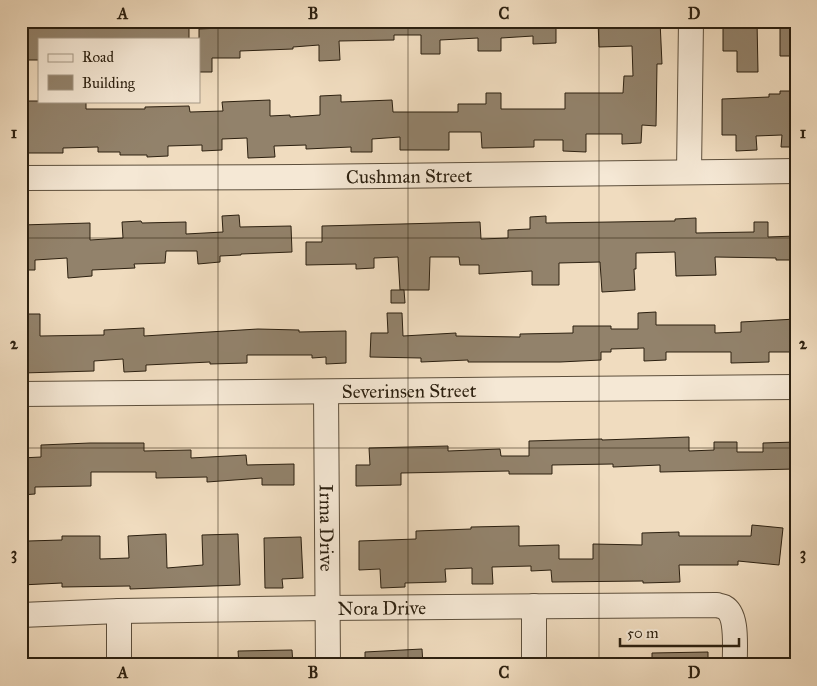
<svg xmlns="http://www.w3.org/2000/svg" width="817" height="686" font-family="'IM FELL Great Primer',serif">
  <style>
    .building { fill: #92826b; stroke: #2c2010 }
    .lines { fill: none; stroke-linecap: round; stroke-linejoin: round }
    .minor-casing { stroke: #5d4f3c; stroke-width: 26 }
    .minor { stroke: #f5e8d5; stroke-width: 24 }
    .grid { fill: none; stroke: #2c2010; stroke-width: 1; stroke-opacity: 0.55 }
    .labels { text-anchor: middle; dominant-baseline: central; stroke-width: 4; stroke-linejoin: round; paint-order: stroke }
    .street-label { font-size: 19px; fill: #2c2010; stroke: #f5e8d5 }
    .neatline { fill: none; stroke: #2c2010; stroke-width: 2 }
    .grid-label { font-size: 16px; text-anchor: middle; font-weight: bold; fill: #2c2010 }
  </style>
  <rect width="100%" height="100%" fill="#f0dcbf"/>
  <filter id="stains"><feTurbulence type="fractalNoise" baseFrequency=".004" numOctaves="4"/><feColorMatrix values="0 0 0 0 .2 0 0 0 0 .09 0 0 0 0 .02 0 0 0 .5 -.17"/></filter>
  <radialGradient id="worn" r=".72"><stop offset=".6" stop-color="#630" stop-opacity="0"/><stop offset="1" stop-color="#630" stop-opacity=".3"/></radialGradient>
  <g class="building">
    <path d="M21,21H81V23L189,21V39H39V60H21Z"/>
    <path d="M221,21H267L268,26L302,25V21H556V43L533,44V36L501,38V51H478V38L440,40V54H421V35H394V40L339,41L340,60L319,61V45L293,47V49L240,51V58H212V72H199V29L221,28Z"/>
    <path d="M598,21H660L662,64H657L656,126L642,125L641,143L622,144V134H586V152L563,151V140H534V147L482,148L481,132H449V150H400V137L372,139V152H351V147L306,149V145L274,146L275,157L248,158L247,138L222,139V150L202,151V145L168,146V156L147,157V155H120V152H98V147L63,148V153H21V101H86V109H145V107L189,106L190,112L223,111L222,102L270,100V116L290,115V117L320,115V96L341,95V102L392,100L393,112H458V104H486V93H501V109H565V93H623L624,76H633L632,46L599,47Z"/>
    <path d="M737,21H757L758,72H737V51H723V23H738Z"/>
    <path d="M780,21H796L794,56H780Z"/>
    <path d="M780,91H796V147H781L782,135L756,136L757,150L736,151V135H722V99L769,97V94H780Z"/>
    <path d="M239,215L240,227L291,226L292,252L241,254V255L220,256V262L198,264L197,251H166L165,263L134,264L135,268L92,270V276L68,278L67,258L35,260V270H21V225L90,223V240L123,238L122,222L141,221L142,223L186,222V234L223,232L222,216Z"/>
    <path d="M546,216V223L675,221V219L696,218V233L754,232V222H768V237L796,236V260H776V258L715,257L716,275L676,276L675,252L636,253V269H634L635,290L602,292L600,262L559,263V285H532V271L479,274V265H460L459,257H430L429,290H400L398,257L374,258V268L356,269V264L306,265V242H322V226L480,222L481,239L508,238V230L530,229V217Z"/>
    <path d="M391,290H404L405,303H391Z"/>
    <path d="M656,312V325H715V333L741,332V322L796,319V352H769V362L731,363V352H666V360L644,361V348L611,349V352H601V360L560,362H468V360L421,362V358L370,357L371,333H388L387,313H402L403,336L456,333V336L520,337V334L573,333V326H611V329H638V313Z"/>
    <path d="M22,314H40V336L104,335V330L144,328V336L258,329L299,330V332L346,331V363L326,364V357L312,358V355H247V363L210,364V362L146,365V371L124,372L123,359L94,361V371L22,373Z"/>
    <path d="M689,437V451L714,450V442H737V452H763V443L796,442V469L660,472V465L613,467V464L552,465V474H509V471L401,473V485L356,486V465H370L369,448L448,446V451L500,449L501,456H529V441L602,439V440Z"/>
    <path d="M90,443H144V451L191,450V458L246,455L247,465L294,464V485H262V478L207,482V477L156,478V472H91V486L35,487V494L21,495V458L41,457V445Z"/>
    <path d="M752,525L783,528L779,565L738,561V565H679L680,582L643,583V581L552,582L551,570L531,571V566L492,567L493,584H472V568L445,569L446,582L405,583V587L381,588L380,569L359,570V541L416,539V531L471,529V527L519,526V546L559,545V559H593V544L642,545V533L679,532V536H751Z"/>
    <path d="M166,534L167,568L203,565L202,535L238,534L240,585L130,589V586L62,587V583L21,585V552H28V541L62,540V536H100V559L129,558L128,536Z"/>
    <path d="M301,537L303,578L282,579L283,588H265L264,538Z"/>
    <path d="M422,649L423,665H365V652Z"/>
    <path d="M292,650L293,665H239L238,651Z"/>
    <path d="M708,652V665H652V653Z"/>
  </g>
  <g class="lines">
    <defs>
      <g id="minor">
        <path d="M689,172L691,21"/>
        <path id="s1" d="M21,178L298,177L796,171"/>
        <path id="s2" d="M326,392L328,665"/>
        <path id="s3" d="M21,394L796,387"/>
        <path d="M119,611V665"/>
        <path id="s4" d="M21,615L119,611L327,608L717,605C719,606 722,606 724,607C739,615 734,650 735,665"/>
        <path d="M534,665V606"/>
      </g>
    </defs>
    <use href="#minor" class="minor-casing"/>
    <use href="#minor" class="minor"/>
  </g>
  <path class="grid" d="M218,21V665M408,21V665M599,21V665M21,238H796M21,448H796"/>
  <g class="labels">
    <g class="street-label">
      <text stroke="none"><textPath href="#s1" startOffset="388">Cushman Street</textPath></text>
      <text stroke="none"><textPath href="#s3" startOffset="388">Severinsen Street</textPath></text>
      <text stroke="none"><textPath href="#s2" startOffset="136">Irma Drive</textPath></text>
      <text stroke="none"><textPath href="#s4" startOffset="361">Nora Drive</textPath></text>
    </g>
  </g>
  <rect width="817" height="686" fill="none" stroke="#f0dcbf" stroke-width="55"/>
  <rect x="38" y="38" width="162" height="65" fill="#f5e8d5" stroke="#a59886"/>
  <rect x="48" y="54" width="25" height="8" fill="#f5e8d5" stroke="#a59886"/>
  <text x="82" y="62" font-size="15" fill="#2c2010">Road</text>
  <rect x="48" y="75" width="25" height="15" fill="#92826b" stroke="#a59886"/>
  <text x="82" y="88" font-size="15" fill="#2c2010">Building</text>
  <path d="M620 638v8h119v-8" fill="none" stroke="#2c2010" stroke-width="2.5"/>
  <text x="627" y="638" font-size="15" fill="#2c2010" stroke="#f5e8d5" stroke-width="4" paint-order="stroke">50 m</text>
  <rect x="28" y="28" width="762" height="630" class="neatline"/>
  <g class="grid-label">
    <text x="123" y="19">A</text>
    <text x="313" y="19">B</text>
    <text x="504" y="19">C</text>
    <text x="694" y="19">D</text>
    <text x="14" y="138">1</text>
    <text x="803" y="138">1</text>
    <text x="14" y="349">2</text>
    <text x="803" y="349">2</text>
    <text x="14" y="559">3</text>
    <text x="803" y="559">3</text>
    <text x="123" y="678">A</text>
    <text x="313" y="678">B</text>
    <text x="504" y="678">C</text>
    <text x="694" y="678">D</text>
  </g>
  <rect width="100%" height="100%" filter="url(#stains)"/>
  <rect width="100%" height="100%" fill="url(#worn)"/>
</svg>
